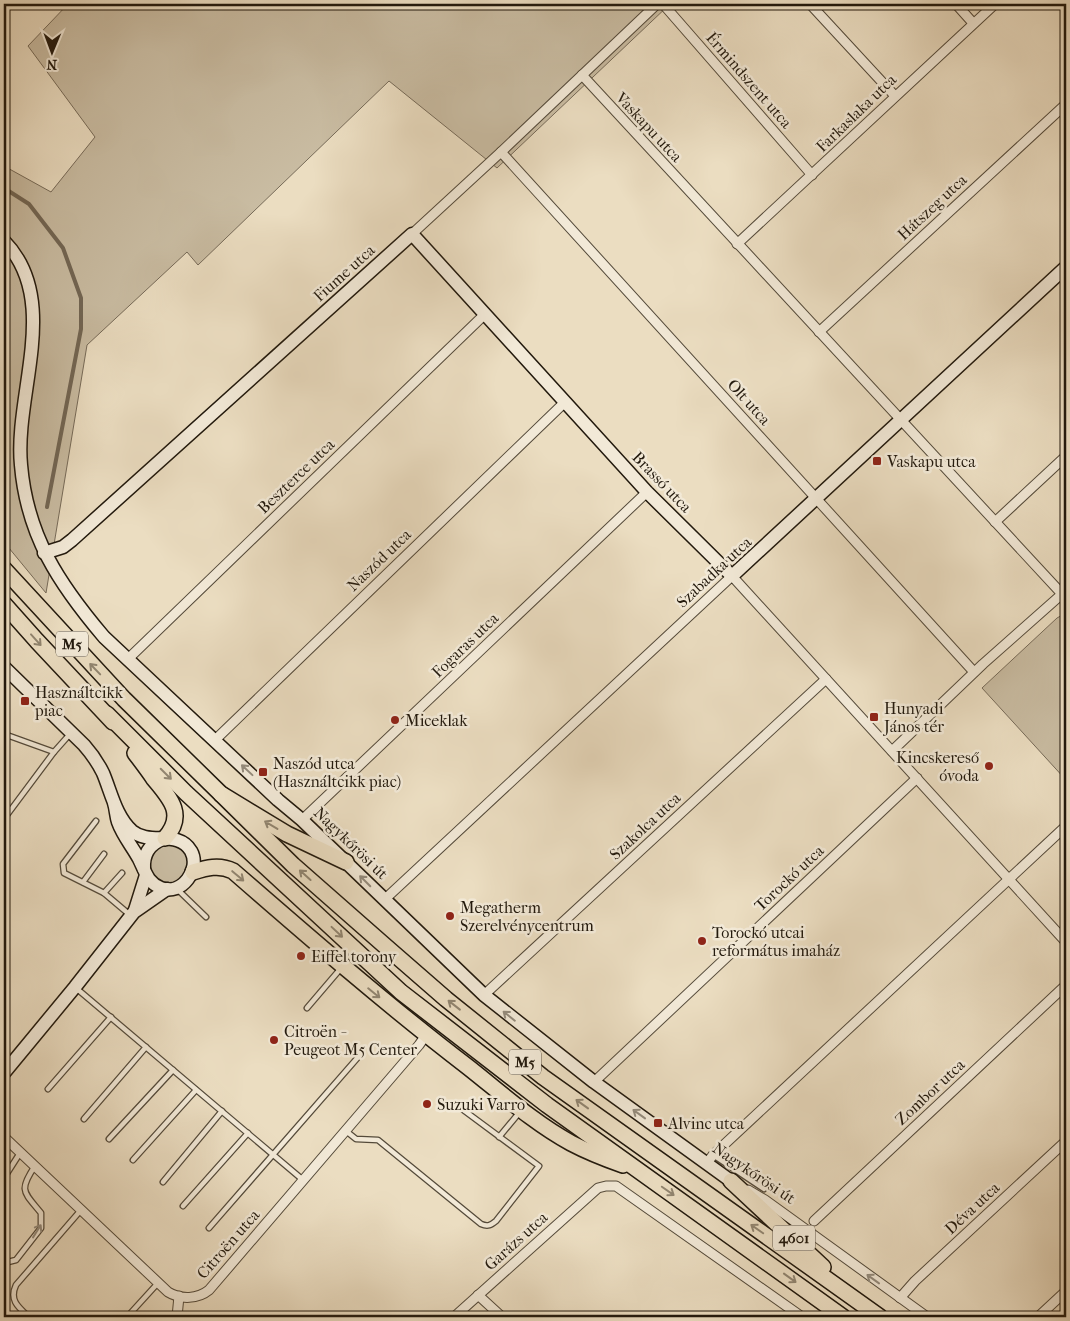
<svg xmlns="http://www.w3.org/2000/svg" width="1070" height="1321" font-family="'IM FELL French Canon',serif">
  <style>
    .green { fill: #c9bca2; stroke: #766a58 }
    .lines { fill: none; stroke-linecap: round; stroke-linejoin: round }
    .stream { stroke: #726654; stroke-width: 4 }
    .lane-casing { stroke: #544a3a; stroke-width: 7 }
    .street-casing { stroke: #544a3a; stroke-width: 11 }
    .secondary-casing { stroke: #22190d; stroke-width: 15 }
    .primary-casing { stroke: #22190d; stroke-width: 18 }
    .lane { stroke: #f2e9d7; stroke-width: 4.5 }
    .street { stroke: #f2e9d7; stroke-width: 9 }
    .secondary { stroke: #f2e9d7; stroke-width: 12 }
    .primary { stroke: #ebddc1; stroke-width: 15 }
    .oneway { stroke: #918570 }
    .oneway2 { stroke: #948b7c }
    .poi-dot { fill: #8f2418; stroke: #f2e9d7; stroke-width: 2 }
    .labels { text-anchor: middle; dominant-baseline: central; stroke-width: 5; stroke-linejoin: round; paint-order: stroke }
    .shield { fill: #f2e9d7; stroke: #60574a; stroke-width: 1 }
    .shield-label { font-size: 15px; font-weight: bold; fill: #22190d }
    .street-label { font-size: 16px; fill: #22190d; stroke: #f2e9d7 }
    .poi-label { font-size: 16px; fill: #22190d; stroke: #f2e9d7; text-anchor: start }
  </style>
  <rect width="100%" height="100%" fill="#ebddc1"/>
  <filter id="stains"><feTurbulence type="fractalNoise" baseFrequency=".004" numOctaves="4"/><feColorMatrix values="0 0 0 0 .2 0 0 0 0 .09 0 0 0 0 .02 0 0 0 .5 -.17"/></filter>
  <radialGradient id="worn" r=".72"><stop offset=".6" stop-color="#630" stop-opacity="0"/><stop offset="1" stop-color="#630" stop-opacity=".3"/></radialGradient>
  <g class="green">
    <path d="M68,4H670L497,168L389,81L198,265L187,252L87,345L46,593L4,542V166L51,192L95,137L28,46Z"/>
    <path d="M1066,613V780L982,688L1057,618Z"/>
    <circle cx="169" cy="864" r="19"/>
  </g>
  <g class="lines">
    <path class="stream" d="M4,188L29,204L63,248L81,298V329L47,507"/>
    <defs>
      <g id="lane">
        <path d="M4,734L54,752L70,734"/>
        <path d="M4,819L54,752"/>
        <path d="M96,821L63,864L64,873L104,893L130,915"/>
        <path d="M83,882L104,854"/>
        <path d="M177,889L206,917"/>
        <path d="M104,893L122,873"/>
        <path d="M76,988L303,1180"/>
        <path d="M307,1008L342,967"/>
        <path d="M48,1089L111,1017"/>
        <path d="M84,1119L146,1047"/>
        <path d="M346,1131L356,1139L378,1140L481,1224C488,1227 491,1225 496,1221L539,1166L462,1109"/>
        <path d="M499,1137L519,1113"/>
        <path d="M109,1139L173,1070"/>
        <path d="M713,1155L764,1189"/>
        <path d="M133,1160L196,1090"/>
        <path d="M4,1178L20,1153"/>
        <path d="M163,1182L222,1111"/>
        <path d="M183,1206L248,1133"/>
        <path d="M209,1228L360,1055"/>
        <path d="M4,1263L16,1260L41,1228V1213C24,1192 18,1191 35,1166"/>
        <path d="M29,1317C18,1307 9,1300 16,1285L81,1210"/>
        <path d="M127,1317L158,1283"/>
      </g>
      <g id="street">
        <path d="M663,4L812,175"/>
        <path d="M810,4L895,96"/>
        <path d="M956,4L973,23"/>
        <path d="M582,75L1062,594"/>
        <path d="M501,152L974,672"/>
        <path d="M412,234L501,152L657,4"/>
        <path d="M737,244L995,4"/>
        <path d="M819,332L1066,104"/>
        <path d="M995,522L1066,456"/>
        <path d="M128,659L484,315"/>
        <path d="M215,740L565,402"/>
        <path d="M892,751L983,664L1062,594L1066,598"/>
        <path d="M302,820L647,492"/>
        <path d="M384,900L732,576L1066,942"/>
        <path d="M484,995L826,679"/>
        <path d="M594,1082L917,778"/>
        <path d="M4,1137L168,1292C181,1300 198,1299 209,1290L419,1045L426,1035"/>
        <path d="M707,1163L713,1155L1066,826"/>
        <path d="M748,1190L765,1200L927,1317"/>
        <path d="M814,1221L1066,985"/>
        <path d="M478,1295L502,1317"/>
        <path d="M900,1298L915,1281L1066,1141"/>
        <path d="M177,1317L179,1296"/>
        <path d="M454,1317L598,1188L606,1186H616L802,1317"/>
        <path d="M1038,1317L1066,1291"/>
      </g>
      <g id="secondary">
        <path d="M4,241C62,300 14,394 21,465C27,536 59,584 104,637L278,800L302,820L484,995L594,1082L731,1181"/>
        <path d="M44,553L63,547L72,540L412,234L647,492L732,576L1066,267"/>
        <path d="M4,667L84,745C92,754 98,763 103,773C111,792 116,817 132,831C150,846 178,829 191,851C201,869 182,896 161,888C156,886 152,883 149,879C145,873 142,865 139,859C132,846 123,836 118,822C116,816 116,809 114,803"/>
        <path d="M144,869C143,855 149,844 163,839"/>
        <path d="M135,910L146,875"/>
        <path d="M4,1073L75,987L134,912L167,889"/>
      </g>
      <g id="primary">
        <path d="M4,569L124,699L221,794L287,834L346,862"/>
        <path d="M4,604L37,641L113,722"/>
        <path d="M107,714L186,793L401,992L547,1105L843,1317"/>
        <path d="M135,753C141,761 148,770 154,779C170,798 186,815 165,838"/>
        <path d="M221,794L293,865L384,945L446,999L543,1077L880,1317"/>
        <path d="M193,872C206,868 219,864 233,871C310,938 387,1005 468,1067C501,1093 534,1123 571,1143C588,1152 606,1159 623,1165"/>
        <path d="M731,1181L823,1267"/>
      </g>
    </defs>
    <use href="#lane" class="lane-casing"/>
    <use href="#street" class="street-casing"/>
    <use href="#secondary" class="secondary-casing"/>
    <use href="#primary" class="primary-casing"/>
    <use href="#lane" class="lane"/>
    <use href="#street" class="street"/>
    <use href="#secondary" class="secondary"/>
    <use href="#primary" class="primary"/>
  </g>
  <defs><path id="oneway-shaft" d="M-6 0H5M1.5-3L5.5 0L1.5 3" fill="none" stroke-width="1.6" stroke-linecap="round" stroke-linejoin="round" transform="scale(1.25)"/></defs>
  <g class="oneway">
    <use href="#oneway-shaft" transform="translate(36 640) rotate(48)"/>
    <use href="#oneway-shaft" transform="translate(95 669) rotate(-134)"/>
    <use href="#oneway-shaft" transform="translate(166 774) rotate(45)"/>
    <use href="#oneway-shaft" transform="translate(271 825) rotate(-149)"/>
    <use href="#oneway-shaft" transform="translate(305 875) rotate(-138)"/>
    <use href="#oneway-shaft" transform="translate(238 876) rotate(40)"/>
    <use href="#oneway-shaft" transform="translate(337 932) rotate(43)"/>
    <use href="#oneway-shaft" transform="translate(374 993) rotate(39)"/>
    <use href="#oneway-shaft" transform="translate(454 1005) rotate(-142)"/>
    <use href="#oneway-shaft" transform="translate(582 1104) rotate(-144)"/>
    <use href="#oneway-shaft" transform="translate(668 1191) rotate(35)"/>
    <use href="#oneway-shaft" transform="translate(757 1229) rotate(-145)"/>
    <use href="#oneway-shaft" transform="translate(790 1278) rotate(36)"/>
  </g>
  <g class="oneway2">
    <use href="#oneway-shaft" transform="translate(247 770) rotate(-137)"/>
    <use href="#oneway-shaft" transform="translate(365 881) rotate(-135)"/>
    <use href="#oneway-shaft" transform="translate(509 1016) rotate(-141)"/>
    <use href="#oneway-shaft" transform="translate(639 1114) rotate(-144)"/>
    <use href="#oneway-shaft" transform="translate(37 1231) rotate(-58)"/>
    <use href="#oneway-shaft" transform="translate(873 1279) rotate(-144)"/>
  </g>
  <g class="poi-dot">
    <rect x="872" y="456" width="10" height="10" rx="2.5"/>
    <rect x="20" y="696" width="10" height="10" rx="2.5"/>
    <rect x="869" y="712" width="10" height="10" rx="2.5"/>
    <circle cx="395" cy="720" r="5"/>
    <circle cx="989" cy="766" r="5"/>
    <rect x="258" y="767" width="10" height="10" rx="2.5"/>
    <circle cx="450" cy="916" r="5"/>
    <circle cx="702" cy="941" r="5"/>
    <circle cx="301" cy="956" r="5"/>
    <circle cx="274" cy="1040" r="5"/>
    <circle cx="427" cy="1104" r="5"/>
    <rect x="653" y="1118" width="10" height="10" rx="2.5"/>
  </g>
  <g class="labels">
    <g class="shield">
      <rect x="56" y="631.5" width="32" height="25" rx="4"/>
      <rect x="509" y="1049.5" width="32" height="25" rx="4"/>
      <rect x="773" y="1225.5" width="42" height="25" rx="4"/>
    </g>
    <g class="shield-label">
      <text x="72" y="644">M5</text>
      <text x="525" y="1062">M5</text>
      <text x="794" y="1238">4601</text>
    </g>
    <g class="street-label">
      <text transform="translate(749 80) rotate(49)">Érmindszent utca</text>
      <text transform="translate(856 113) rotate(-44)">Farkaslaka utca</text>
      <text transform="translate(649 127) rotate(47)">Vaskapu utca</text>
      <text transform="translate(932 207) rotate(-43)">Hátszeg utca</text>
      <text transform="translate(344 273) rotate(-42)">Fiume utca</text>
      <text transform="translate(749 402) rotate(48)">Olt utca</text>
      <text transform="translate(296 476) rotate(-44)">Beszterce utca</text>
      <text transform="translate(662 482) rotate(46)">Brassó utca</text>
      <text transform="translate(379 560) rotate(-44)">Naszód utca</text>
      <text transform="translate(714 572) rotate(-43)">Szabadka utca</text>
      <text transform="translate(465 645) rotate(-44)">Fogaras utca</text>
      <text transform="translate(645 826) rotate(-43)">Szakolca utca</text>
      <text transform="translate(351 843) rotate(44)">Nagykőrösi út</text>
      <text transform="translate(789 878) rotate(-43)">Torockó utca</text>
      <text transform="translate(930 1092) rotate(-43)">Zombor utca</text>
      <text transform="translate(754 1173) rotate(34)">Nagykőrösi út</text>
      <text transform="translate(972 1208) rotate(-43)">Déva utca</text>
      <text transform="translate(516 1241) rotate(-42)">Garázs utca</text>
      <text transform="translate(228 1244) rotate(-49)">Citroën utca</text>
    </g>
    <g class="poi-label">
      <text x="887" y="461">Vaskapu utca</text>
      <text x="35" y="692">Használtcikk<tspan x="35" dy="18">piac</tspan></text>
      <text x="884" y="708">Hunyadi<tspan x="884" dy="18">János tér</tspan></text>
      <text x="405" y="720">Miceklak</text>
      <text x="979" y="757" text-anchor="end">Kincskereső<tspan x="979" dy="18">óvoda</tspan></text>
      <text x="273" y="763">Naszód utca<tspan x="273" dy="18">(Használtcikk piac)</tspan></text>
      <text x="460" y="907">Megatherm<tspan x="460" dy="18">Szerelvénycentrum</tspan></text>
      <text x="712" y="932">Torockó utcai<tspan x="712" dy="18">református imaház</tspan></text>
      <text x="311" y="956">Eiffel torony</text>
      <text x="284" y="1031">Citroën -<tspan x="284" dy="18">Peugeot M5 Center</tspan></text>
      <text x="437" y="1104">Suzuki Varro</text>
      <text x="668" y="1123">Alvinc utca</text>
    </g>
  </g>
  <rect width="1070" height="1321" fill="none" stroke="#ebddc1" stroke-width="20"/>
  <rect x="5" y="5" width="1060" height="1311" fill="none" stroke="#22190d" stroke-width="2.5"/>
  <rect x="10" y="10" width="1050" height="1301" fill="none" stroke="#22190d"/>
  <g transform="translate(52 52) rotate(181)" stroke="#f2e9d7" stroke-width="4" paint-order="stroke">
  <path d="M0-4L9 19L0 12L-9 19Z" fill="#22190d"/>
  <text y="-8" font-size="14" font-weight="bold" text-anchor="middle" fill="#22190d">N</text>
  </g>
  <rect width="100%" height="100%" filter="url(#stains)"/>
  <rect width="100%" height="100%" fill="url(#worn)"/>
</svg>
